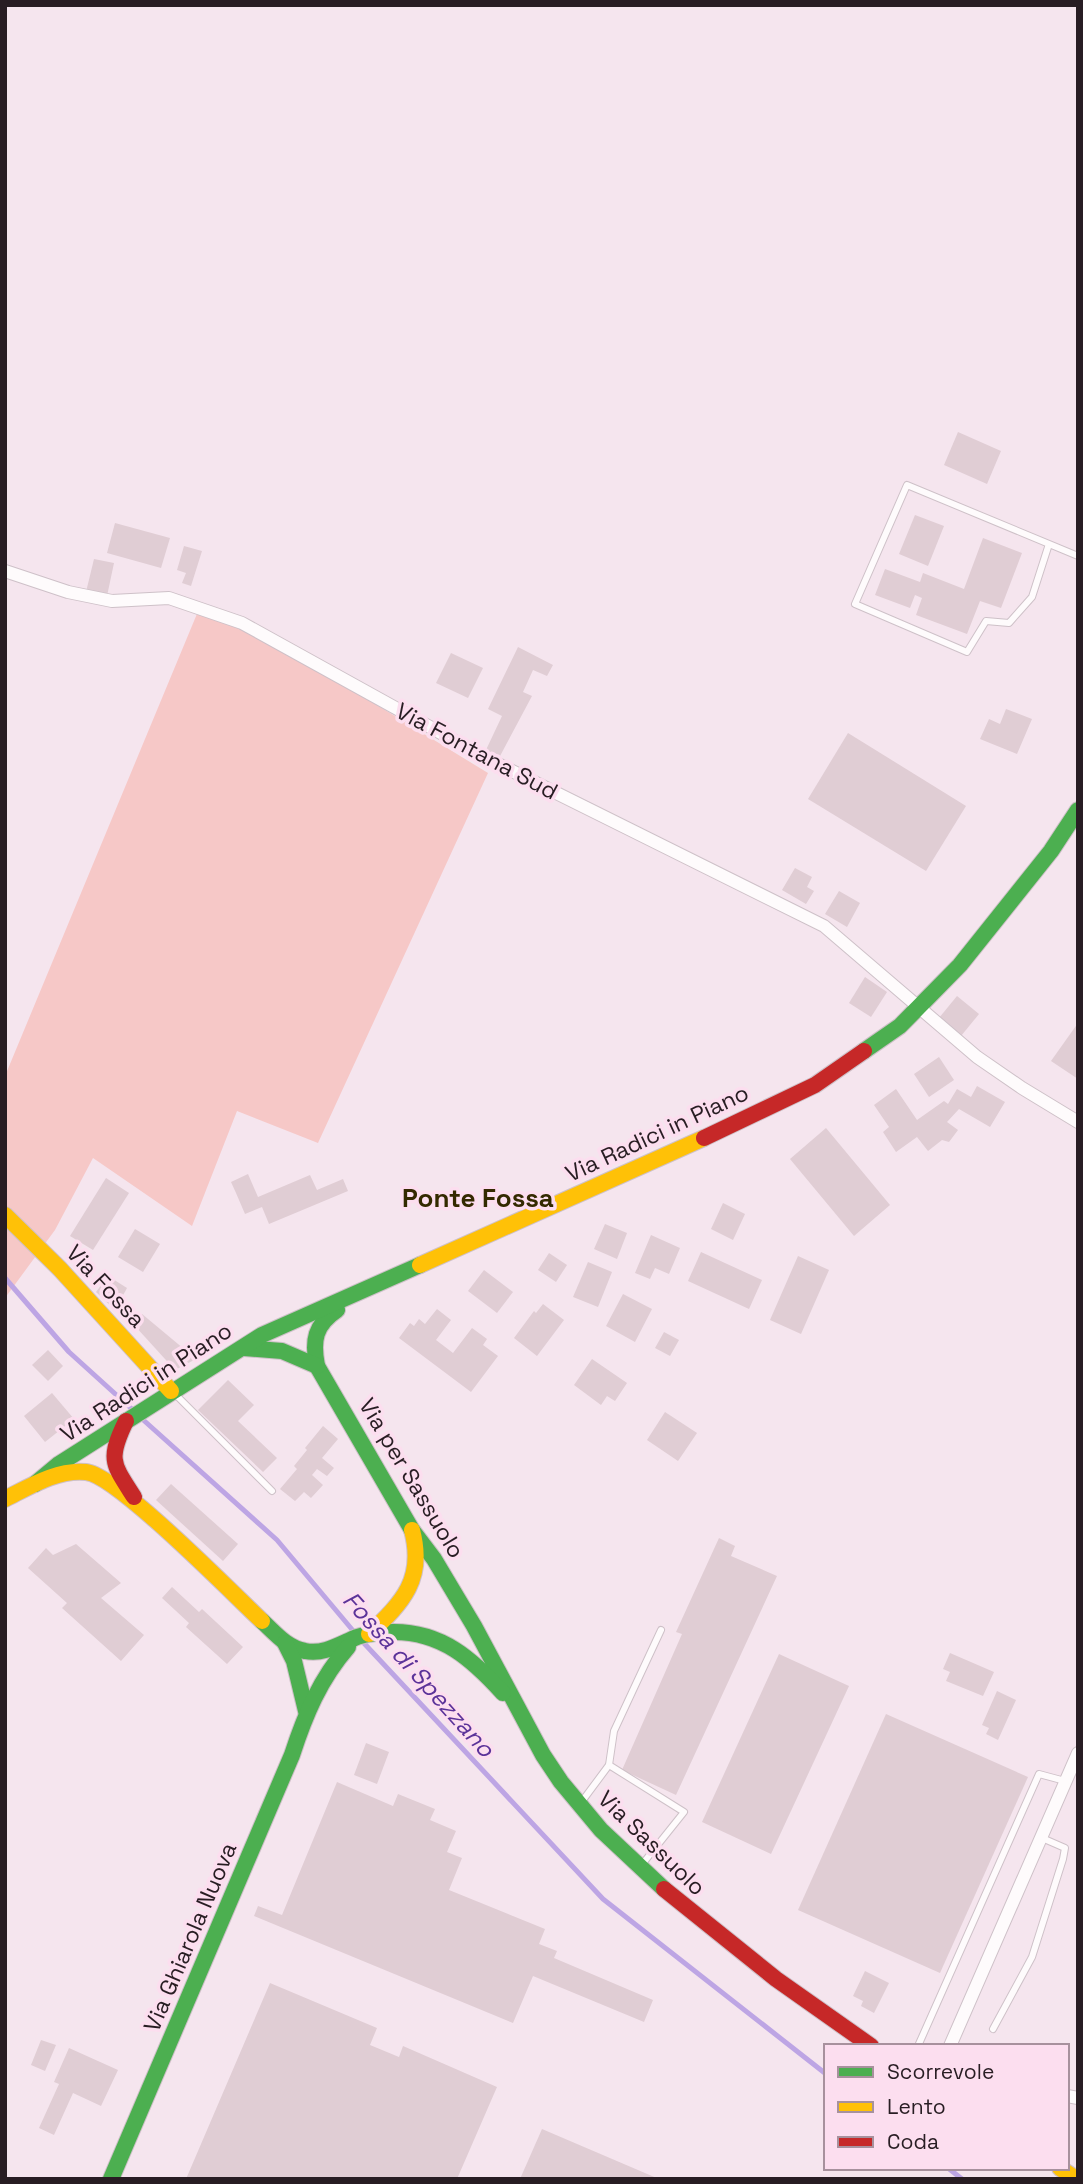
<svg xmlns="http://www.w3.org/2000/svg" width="1083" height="2184" font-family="'Space Grotesk',sans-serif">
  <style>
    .green { fill: #f6c8c7 }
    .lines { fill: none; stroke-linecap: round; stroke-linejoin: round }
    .stream { stroke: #bda5e4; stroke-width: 5 }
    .building { fill: #e0cdd4 }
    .lane-casing { stroke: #cec1c8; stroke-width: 8 }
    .street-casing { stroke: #cec1c8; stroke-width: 14 }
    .fast-casing { stroke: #cec1c8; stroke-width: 18 }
    .slow-casing { stroke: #cec1c8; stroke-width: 18 }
    .jam-casing { stroke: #cec1c8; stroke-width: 18 }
    .lane { stroke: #fefbfc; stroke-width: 6 }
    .street { stroke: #fefbfc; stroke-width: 12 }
    .fast { stroke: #4caf50; stroke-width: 16 }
    .slow { stroke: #ffc107; stroke-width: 16 }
    .jam { stroke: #c62828; stroke-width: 16 }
    .labels { text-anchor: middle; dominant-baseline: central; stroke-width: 7; stroke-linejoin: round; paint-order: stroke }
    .street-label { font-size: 23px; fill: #281d23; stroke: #fcdeef }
    .water-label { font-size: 24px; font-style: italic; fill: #5c3399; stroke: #fcdeef }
    .quarter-label { font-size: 26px; font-weight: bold; fill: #342900; stroke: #fcdeef }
  </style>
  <rect width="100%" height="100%" fill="#f5e5ee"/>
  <path class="green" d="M199,609L246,625L488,773L318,1143L237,1111L192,1226L93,1158L55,1230L5,1298V1076Z"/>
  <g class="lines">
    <g class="stream">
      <path d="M5,1278L69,1352L133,1410"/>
      <path d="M140,1417L277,1540L355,1633"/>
      <path d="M361,1640L603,1899L826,2074"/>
      <path d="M948,2168L962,2179"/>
    </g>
  </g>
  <g class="building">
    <path d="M958,432L1001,451L987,484L944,465Z"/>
    <path d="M915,515L944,526L928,566L899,554Z"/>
    <path d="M115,523L170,538L161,568L107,553Z"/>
    <path d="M983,538L1022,553L1001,608L980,601L967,634L916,615L922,598L915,595L910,608L875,595L885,569L920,582L923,573L964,589Z"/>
    <path d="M184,546L202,551L191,586L182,583L186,573L177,570Z"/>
    <path d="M94,559L114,563L107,596L86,592Z"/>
    <path d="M518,647L553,665L547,676L533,670L523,692L532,696L499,758L485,752L502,716L488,709Z"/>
    <path d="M451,653L483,668L468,698L436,683Z"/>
    <path d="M1006,709L1032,719L1017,754L980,739L989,719L1000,724Z"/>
    <path d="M848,733L966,806L926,871L808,799Z"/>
    <path d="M795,868L812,877L807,887L814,891L806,904L782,890Z"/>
    <path d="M839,891L860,903L847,927L825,914Z"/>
    <path d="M865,977L887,992L871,1017L849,1003Z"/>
    <path d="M957,996L979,1014L961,1036L939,1018Z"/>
    <path d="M1078,1023V1079L1051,1061Z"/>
    <path d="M939,1057L954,1080L929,1097L914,1074Z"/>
    <path d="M977,1086L1005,1102L990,1127L959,1109L947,1122L958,1130L949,1142L942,1140L928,1151L917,1137L896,1152L883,1132L889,1127L874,1105L896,1089L917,1120L944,1101L948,1104L957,1089L971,1097Z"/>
    <path d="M826,1128L890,1205L854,1236L790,1159Z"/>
    <path d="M248,1174L258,1197L310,1175L317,1190L343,1179L348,1191L269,1224L262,1207L245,1214L236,1193L231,1182Z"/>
    <path d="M106,1178L129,1193L93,1250L70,1236Z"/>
    <path d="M723,1203L745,1214L733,1240L711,1229Z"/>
    <path d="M605,1224L627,1233L617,1259L594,1249Z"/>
    <path d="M135,1229L160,1244L143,1272L118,1257Z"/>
    <path d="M651,1235L680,1248L669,1274L655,1268L650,1279L635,1273Z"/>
    <path d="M701,1252L762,1280L749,1309L688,1281Z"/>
    <path d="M549,1253L567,1265L556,1282L538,1270Z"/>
    <path d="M798,1256L829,1270L801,1334L770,1320Z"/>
    <path d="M588,1262L612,1272L598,1307L573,1297Z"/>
    <path d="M484,1270L513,1292L497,1313L468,1291Z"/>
    <path d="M108,1276L127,1288L115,1310L96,1292Z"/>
    <path d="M623,1294L652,1309L635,1342L606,1326Z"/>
    <path d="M543,1304L564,1320L537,1356L514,1338L534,1311L536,1313Z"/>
    <path d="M437,1309L451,1320L436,1340L453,1353L472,1328L487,1339L483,1345L498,1356L471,1392L399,1338L410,1323L414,1326L419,1319L425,1324Z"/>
    <path d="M142,1314L196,1359L175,1370L135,1326Z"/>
    <path d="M664,1332L679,1340L670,1356L655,1348Z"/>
    <path d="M48,1350L63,1366L48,1381L32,1365Z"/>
    <path d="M592,1359L627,1383L615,1401L607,1396L601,1405L574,1385Z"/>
    <path d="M228,1380L254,1405L238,1421L277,1458L263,1472L198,1410Z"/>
    <path d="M52,1393L74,1419L45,1442L24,1416Z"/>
    <path d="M665,1412L697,1433L678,1461L647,1440Z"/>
    <path d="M323,1426L338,1439L322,1458L334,1468L327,1476L317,1469L312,1475L323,1485L311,1498L304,1492L295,1501L280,1489L297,1469L294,1466L307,1450L305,1448Z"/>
    <path d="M171,1484L238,1544L223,1561L156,1500Z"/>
    <path d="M719,1538L735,1546L731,1556L777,1576L676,1795L622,1770L682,1634L676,1632Z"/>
    <path d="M76,1544L121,1583L101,1598L144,1635L121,1661L62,1608L67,1603L28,1568L46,1548L53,1555Z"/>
    <path d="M172,1587L199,1612L202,1609L243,1647L227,1664L186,1627L189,1623L162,1598Z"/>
    <path d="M950,1653L994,1672L983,1696L946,1681L950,1672L943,1669Z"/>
    <path d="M779,1654L849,1686L771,1854L702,1822Z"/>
    <path d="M997,1691L1016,1700L998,1740L986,1734L989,1728L982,1725Z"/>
    <path d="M886,1714L1028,1777L940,1973L798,1910Z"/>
    <path d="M366,1743L389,1752L377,1784L354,1775Z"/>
    <path d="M337,1782L393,1806L398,1794L435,1809L430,1820L456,1831L447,1852L462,1858L449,1890L545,1929L539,1944L557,1951L554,1958L653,2000L644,2022L533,1976L513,2023L254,1916L258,1906L282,1915Z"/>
    <path d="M865,1971L889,1983L874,2013L861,2006L863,2001L853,1996Z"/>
    <path d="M270,1983L377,2028L370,2045L399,2057L403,2046L497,2087L457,2179H186Z"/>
    <path d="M41,2040L56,2045L45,2071L31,2065Z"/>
    <path d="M69,2048L118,2070L101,2106L73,2093L54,2135L39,2128L59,2084L54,2082Z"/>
    <path d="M542,2129L659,2179H520Z"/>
  </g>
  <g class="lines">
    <defs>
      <g id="lane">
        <path d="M1049,544L1032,597L1009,623L986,621L967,652L855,604L907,485L1078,556"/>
        <path d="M174,1393L272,1491"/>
        <path d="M609,1765L684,1812L640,1867"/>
        <path d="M580,1804L609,1765L614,1731L661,1630"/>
        <path d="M993,2029L1032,1957L1063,1859L1065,1848L1042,1838"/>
        <path d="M918,2046L1039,1774L1065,1781"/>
      </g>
      <g id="street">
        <path d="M5,571L68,592L112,601L169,598L242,623L486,758L824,926L977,1057L1022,1088L1078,1122"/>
        <path d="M950,2046L1078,1753"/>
        <path d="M1067,2096L1078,2098"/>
      </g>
      <g id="fast">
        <path d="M864,1051L900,1026L960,965L1051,851L1078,810"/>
        <path d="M337,1310C315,1325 312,1340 317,1366L412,1530L434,1559L474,1626L543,1755L561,1782L601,1830L664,1889"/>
        <path d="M244,1348L282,1351L317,1366"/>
        <path d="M35,1484L59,1464L262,1335L420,1265"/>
        <path d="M262,1621C275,1633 287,1648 305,1651C324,1655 340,1644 357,1637C369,1633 381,1632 394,1632C442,1632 472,1659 503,1693"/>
        <path d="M285,1643L294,1661L306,1711"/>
        <path d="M111,2179L292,1755C305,1715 320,1679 348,1647"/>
      </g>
      <g id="slow">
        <path d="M5,1215L60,1269L171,1391"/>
        <path d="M420,1265L704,1138"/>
        <path d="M5,1499C29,1487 57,1469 86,1472C117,1475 233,1594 262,1621"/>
        <path d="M369,1634C403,1602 425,1579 412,1530"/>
        <path d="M1060,2168L1076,2179"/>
      </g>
      <g id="jam">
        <path d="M704,1138L815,1085L864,1051"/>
        <path d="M126,1421C107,1460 113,1464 134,1497"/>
        <path d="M664,1889L776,1979L871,2046"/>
      </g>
    </defs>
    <use href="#lane" class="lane-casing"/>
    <use href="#street" class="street-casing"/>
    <use href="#fast" class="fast-casing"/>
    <use href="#slow" class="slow-casing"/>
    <use href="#jam" class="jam-casing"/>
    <use href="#lane" class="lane"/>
    <use href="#street" class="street"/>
    <use href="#fast" class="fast"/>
    <use href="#slow" class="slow"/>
    <use href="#jam" class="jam"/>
  </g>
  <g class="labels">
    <g class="street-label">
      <text transform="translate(477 751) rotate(28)">Via Fontana Sud</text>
      <text transform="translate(657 1133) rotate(-25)">Via Radici in Piano</text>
      <text transform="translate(106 1286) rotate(47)">Via Fossa</text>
      <text transform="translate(146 1382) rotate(-33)">Via Radici in Piano</text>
      <text transform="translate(412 1478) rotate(59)">Via per Sassuolo</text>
      <text transform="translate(652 1843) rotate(44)">Via Sassuolo</text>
      <text transform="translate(190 1937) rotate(-67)">Via Ghiarola Nuova</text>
    </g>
    <g class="water-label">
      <text transform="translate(419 1674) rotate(48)">Fossa di Spezzano</text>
    </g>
    <g class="quarter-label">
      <text x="478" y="1198">Ponte Fossa</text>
    </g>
  </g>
  <rect width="1083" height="2184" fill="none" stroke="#281d23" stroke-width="14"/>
  <rect x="824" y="2044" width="245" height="126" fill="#fcdeef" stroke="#a7919d" stroke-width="2"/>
  <rect x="838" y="2067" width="35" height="10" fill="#4caf50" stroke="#a7919d" stroke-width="2"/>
  <text x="887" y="2079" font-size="21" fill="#281d23">Scorrevole</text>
  <rect x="838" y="2102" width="35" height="10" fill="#ffc107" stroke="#a7919d" stroke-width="2"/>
  <text x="887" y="2114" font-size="21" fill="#281d23">Lento</text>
  <rect x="838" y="2137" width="35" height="10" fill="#c62828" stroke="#a7919d" stroke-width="2"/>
  <text x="887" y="2149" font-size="21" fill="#281d23">Coda</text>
</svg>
